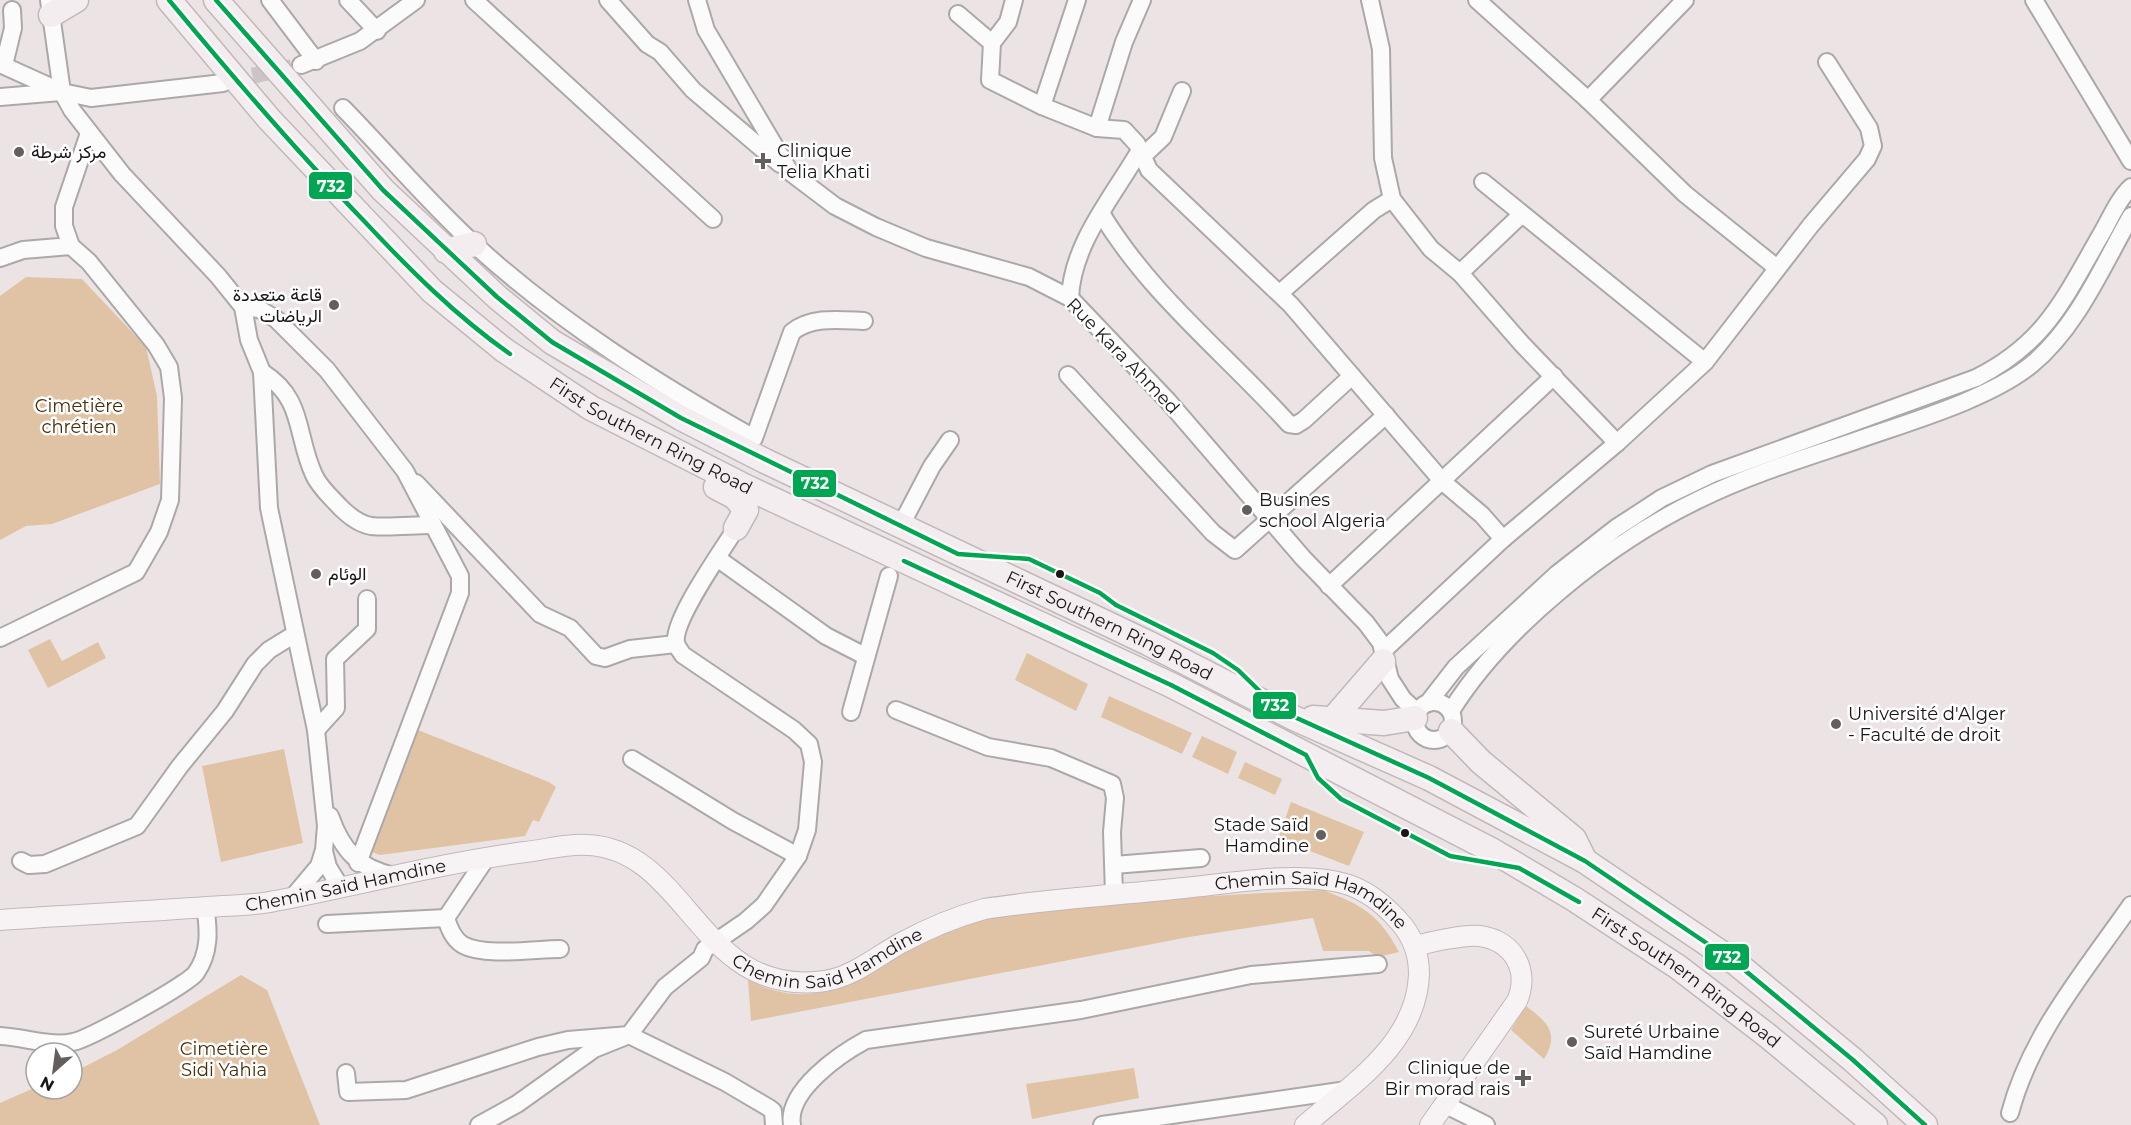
<svg xmlns="http://www.w3.org/2000/svg" width="2131" height="1125" font-family="Montserrat,Vazirmatn,sans-serif">
  <style>
    .green { fill: #e0c3a4 }
    .lines { fill: none; stroke-linecap: round; stroke-linejoin: round }
    .minor-tunnel { stroke: #cdc5c5; stroke-width: 16; stroke-dasharray: 16 8; stroke-linecap: butt }
    .minor-casing { stroke: #ada8a8; stroke-width: 20 }
    .major-casing { stroke: #c2b7ba; stroke-width: 22 }
    .highway-casing { stroke: #c2b7ba; stroke-width: 27 }
    .minor { stroke: #fcfbfb; stroke-width: 16 }
    .major { stroke: #f7f2f4; stroke-width: 20 }
    .highway { stroke: #f4edf0; stroke-width: 24 }
    .bus-1-casing { stroke: #fff; stroke-width: 9 }
    .bus-1 { stroke: #00a651; stroke-width: 4.5 }
    .poi-dot { fill: #645e5e; stroke: #fff; stroke-width: 2 }
    .bus-dot { fill: #1b1616; stroke: #fff; stroke-width: 2 }
    .labels { text-anchor: middle; dominant-baseline: central; stroke-width: 5; stroke-linejoin: round; paint-order: stroke }
    .poi-label { font-size: 18px; fill: #1b1616; stroke: #fff; text-anchor: start }
    .street-label { font-size: 18px; fill: #1b1616; stroke: #fff }
    .park-label { font-size: 18px; fill: #482e0a; stroke: #fff }
    .line-badge { stroke: #fff; stroke-width: 2 }
    .badge-label { font-size: 16px; text-anchor: middle; font-weight: bold; fill: #fff }
  </style>
  <rect width="100%" height="100%" fill="#ece4e4"/>
  <g class="green">
    <path d="M26,277L82,279L146,347L157,396L160,484L52,524L26,526L0,540V296Z"/>
    <path d="M50,639L62,661L98,642L106,658L48,688L28,650Z"/>
    <path d="M1027,653L1088,684L1076,711L1015,680Z"/>
    <path d="M1109,696L1192,733L1182,754L1101,717Z"/>
    <path d="M413,728L549,782L556,787L539,822L533,820L525,836L380,855L369,851Z"/>
    <path d="M1202,736L1237,752L1228,774L1192,757Z"/>
    <path d="M284,749L303,843L221,862L202,766Z"/>
    <path d="M1245,762L1282,779L1275,795L1238,778Z"/>
    <path d="M1291,802L1364,832L1349,866L1278,839Z"/>
    <path d="M1323,890C1362,905 1379,914 1399,952L1378,957L1369,951H1323L1313,918L1189,937L751,1021L748,980C833,1023 873,957 944,931C989,915 1035,912 1082,907C1162,898 1242,894 1323,890Z"/>
    <path d="M241,975L267,990L320,1125H0V1103L36,1087V1089H72V1073L117,1050Z"/>
    <path d="M1526,1006C1547,1022 1560,1033 1544,1059L1511,1030Z"/>
    <path d="M1134,1068L1139,1098L1032,1119L1026,1084Z"/>
  </g>
  <g class="lines">
    <path class="minor-tunnel" d="M229,81L301,65"/>
    <defs>
      <g id="minor">
        <path d="M49,0L62,92L72,110L122,174L218,276L243,307L249,340L262,372L269,508L316,730L326,826L324,850L319,866L293,897"/>
        <path d="M270,0L316,61"/>
        <path d="M348,0L377,31"/>
        <path d="M474,0L713,219"/>
        <path d="M608,0L647,44L660,52L693,90L780,164"/>
        <path d="M697,0L706,30L790,172L835,206L876,227L926,248L1029,277L1070,298L1168,401L1303,558L1366,623L1381,643L1390,679L1403,699L1417,712"/>
        <path d="M1014,0L1008,22L992,43L990,80L1042,106L1097,128L1124,130L1137,144L1149,170L1291,305L1443,482L1482,515L1503,539"/>
        <path d="M1370,0L1381,49L1383,158L1392,199L1431,249L1460,273L1522,344L1617,443"/>
        <path d="M1477,0L1588,100L1685,194L1777,268"/>
        <path d="M2034,0L2131,161"/>
        <path d="M958,14L992,43"/>
        <path d="M0,64L62,92L91,98L223,83"/>
        <path d="M4,65L13,28L12,10"/>
        <path d="M301,65L360,41L416,0"/>
        <path d="M0,97L61,92"/>
        <path d="M1588,100L1685,0"/>
        <path d="M1042,106L1077,0"/>
        <path d="M343,108C387,153 429,203 476,246C560,322 656,383 754,438L792,332C812,316 840,320 864,321"/>
        <path d="M1097,128L1124,42L1142,0"/>
        <path d="M1483,182L1705,362"/>
        <path d="M1101,213C1150,295 1226,354 1289,424L1296,425L1304,420L1352,376"/>
        <path d="M0,258L23,250L71,246"/>
        <path d="M1460,273L1522,214"/>
        <path d="M1280,293L1374,210L1392,199"/>
        <path d="M1070,298C1072,245 1111,199 1137,155L1142,157L1163,137L1182,91"/>
        <path d="M243,307L259,309L276,319L327,370L405,471L460,576V593L358,863"/>
        <path d="M262,372C305,399 295,434 314,475C320,488 331,497 340,507C349,516 359,524 371,526C390,528 412,525 431,525"/>
        <path d="M1068,375L1213,533L1235,550L1386,415"/>
        <path d="M416,483L540,614L570,628L596,656L605,658L630,649L676,644"/>
        <path d="M901,525L932,466L950,440"/>
        <path d="M717,558L826,636L865,656"/>
        <path d="M1329,586L1554,376"/>
        <path d="M0,638L136,572L159,532L170,500L173,398L169,367L156,345L89,262L71,246L64,226V207L89,133"/>
        <path d="M1383,651L1503,539L1617,443L1705,362L1811,225L1867,159L1873,146L1869,128L1827,62"/>
        <circle cx="1434" cy="721" r="19"/>
        <path d="M1428,703L1456,667L1557,574L1616,528L1662,498L1712,474L1976,378C2044,344 2063,301 2099,238C2109,222 2117,200 2131,187"/>
        <path d="M896,710L988,747L1051,758L1112,784L1115,798L1112,832L1114,894"/>
        <path d="M1451,711C1504,626 1610,542 1700,499C1749,475 1801,459 1852,442C1905,423 1988,400 2031,365C2077,327 2102,267 2131,216"/>
        <path d="M851,712L889,576"/>
        <path d="M316,730L336,708L335,659L367,629V599"/>
        <path d="M632,759L733,821L798,856"/>
        <path d="M330,816C342,850 358,868 394,876"/>
        <path d="M324,851L328,867L341,888"/>
        <path d="M487,857L446,918C449,928 453,939 463,945C485,957 535,949 560,949"/>
        <path d="M21,861L29,865L45,864L137,826L180,766L225,711L255,664L269,650L295,634"/>
        <path d="M1114,865L1201,858"/>
        <path d="M327,924L446,918"/>
        <path d="M0,1036C24,1037 49,1047 73,1042C89,1039 187,985 196,973C210,953 209,930 205,907"/>
        <path d="M346,1073L348,1092L406,1090L538,1047L568,1040L629,1035L725,1082L769,1108L773,1111L774,1125"/>
        <path d="M1444,1104L1486,1125"/>
        <path d="M2010,1113C2031,1034 2085,971 2131,905"/>
        <path d="M479,1125L517,1104L594,1049L629,1035L665,987L701,958L705,949L746,921L764,905L798,856L807,830L813,762L809,744L794,730L683,655C681,652 677,647 676,643C672,620 723,550 736,528"/>
        <path d="M792,1125C786,1091 840,1054 866,1040L1081,1010L1251,975L1378,964"/>
        <path d="M1102,1125L1347,1090"/>
      </g>
      <g id="major">
        <path id="s1" d="M0,920C69,915 138,912 207,907C229,905 253,906 275,901C359,885 441,863 525,852C545,850 568,843 588,845C689,850 699,999 825,981C853,977 877,956 901,943C927,929 955,917 984,909C1050,899 1117,895 1184,888C1232,883 1285,873 1333,881C1360,885 1381,901 1398,920C1412,935 1419,953 1419,974C1417,1043 1352,1084 1305,1125"/>
        <path d="M1416,946C1430,942 1466,934 1480,936C1514,941 1530,971 1517,1001L1430,1125"/>
      </g>
      <g id="highway">
        <path id="s2" d="M169,0L269,119L432,291L504,350L591,408L746,487L1171,685L1493,851L1574,899L1678,967L1768,1036L1875,1125"/>
        <path id="s3" d="M216,0L383,190L497,297L552,342L681,418L765,461L1148,643L1296,719L1429,778L1585,861L1736,963L1853,1060L1925,1125"/>
        <path d="M51,15L76,0"/>
        <path d="M446,251L474,244"/>
        <path d="M716,487L735,497L746,510L736,528"/>
        <path d="M1313,718L1384,723L1415,718"/>
        <path d="M1333,719L1383,661"/>
        <path d="M1451,731L1481,762L1574,839L1584,859"/>
      </g>
    </defs>
    <use href="#minor" class="minor-casing"/>
    <use href="#major" class="major-casing"/>
    <use href="#highway" class="highway-casing"/>
    <use href="#minor" class="minor"/>
    <use href="#major" class="major"/>
    <use href="#highway" class="highway"/>
    <defs>
      <g id="bus-1">
        <path d="M169,0C232,76 296,151 365,222C410,270 456,316 510,354"/>
        <path d="M216,0L383,190L497,297L552,342L681,418L958,554L1029,559L1100,593L1116,605L1213,653L1238,670L1279,710L1429,778L1585,861L1736,963L1853,1060L1925,1125"/>
        <path d="M904,561L1171,685L1306,755L1318,778L1341,799L1450,856L1519,868L1579,902"/>
      </g>
    </defs>
    <use href="#bus-1" class="bus-1-casing"/>
    <use href="#bus-1" class="bus-1"/>
  </g>
  <g class="poi-dot">
    <circle cx="19" cy="152" r="6"/>
    <path d="M760 152h6v6h6v6h-6v6h-6v-6h-6v-6h6z"/>
    <circle cx="334" cy="305" r="6"/>
    <circle cx="1247" cy="510" r="6"/>
    <circle cx="316" cy="574" r="6"/>
    <circle cx="1836" cy="724" r="6"/>
    <circle cx="1321" cy="835" r="6"/>
    <circle cx="1572" cy="1042" r="6"/>
    <path d="M1520 1069h6v6h6v6h-6v6h-6v-6h-6v-6h6z"/>
  </g>
  <g class="bus-dot">
    <circle cx="1060" cy="574" r="5"/>
    <circle cx="1405" cy="833" r="5"/>
  </g>
  <g class="labels">
    <g class="poi-label">
      <text x="777" y="151">Clinique<tspan x="777" dy="21">Telia Khati</tspan></text>
      <text x="31" y="152">مركز شرطة</text>
      <text x="322" y="295" text-anchor="end">قاعة متعددة<tspan x="322" dy="21">الرياضات</tspan></text>
      <text x="1259" y="500">Busines<tspan x="1259" dy="21">school Algeria</tspan></text>
      <text x="328" y="574">الوئام</text>
      <text x="1848" y="714">Université d'Alger<tspan x="1848" dy="21">- Faculté de droit</tspan></text>
      <text x="1309" y="825" text-anchor="end">Stade Saïd<tspan x="1309" dy="21">Hamdine</tspan></text>
      <text x="1584" y="1032">Sureté Urbaine<tspan x="1584" dy="21">Saïd Hamdine</tspan></text>
      <text x="1510" y="1068" text-anchor="end">Clinique de<tspan x="1510" dy="21">Bir morad rais</tspan></text>
    </g>
    <g class="street-label">
      <text transform="translate(1123 356) rotate(46)">Rue Kara Ahmed</text>
      <text stroke="none"><textPath href="#s2" startOffset="656">First Southern Ring Road</textPath></text>
      <text stroke="none"><textPath href="#s3" startOffset="1106">First Southern Ring Road</textPath></text>
      <text stroke="none"><textPath href="#s1" startOffset="348">Chemin Saïd Hamdine</textPath></text>
      <text stroke="none"><textPath href="#s1" startOffset="1390">Chemin Saïd Hamdine</textPath></text>
      <text stroke="none"><textPath href="#s1" startOffset="886">Chemin Saïd Hamdine</textPath></text>
      <text stroke="none"><textPath href="#s2" startOffset="1826">First Southern Ring Road</textPath></text>
    </g>
    <g class="park-label">
      <text x="79" y="406">Cimetière<tspan x="79" dy="21">chrétien</tspan></text>
      <text x="224" y="1049">Cimetière<tspan x="224" dy="21">Sidi Yahia</tspan></text>
    </g>
  </g>
  <g class="line-badge">
    <rect x="308" y="171" width="45" height="29" rx="6" fill="#00a651"/>
    <rect x="792" y="469" width="45" height="29" rx="6" fill="#00a651"/>
    <rect x="1252" y="691" width="45" height="29" rx="6" fill="#00a651"/>
    <rect x="1704" y="943" width="46" height="28" rx="6" fill="#00a651"/>
  </g>
  <g class="badge-label">
    <text x="331" y="192">732</text>
    <text x="815" y="489">732</text>
    <text x="1275" y="711">732</text>
    <text x="1727" y="963">732</text>
  </g>
  <g transform="translate(54 1071) rotate(208)"><circle r="28" fill="#ffffff" stroke="#a4a2a2" stroke-width="1.5"/>
  <path d="M0-4.5L10 22L0 15L-10 22Z" fill="#645e5e"/>
  <text y="-9" font-size="16" font-weight="bold" text-anchor="middle" fill="#1b1616">N</text>
  </g>
</svg>
